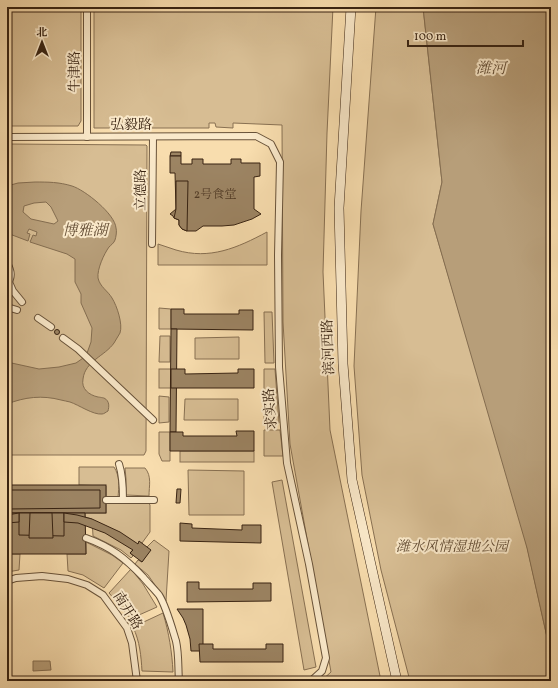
<svg xmlns="http://www.w3.org/2000/svg" width="558" height="688" font-family="Vollkorn,'Noto Serif SC',serif">
  <style>
    .green { fill: #d7bd93; stroke: #887052 }
    .water { fill: #b79e79; stroke: #846d50; fill-rule: evenodd }
    .building { fill: #9c8463; stroke: #382312 }
    .lines { fill: none; stroke-linecap: round; stroke-linejoin: round }
    .street-casing { stroke: #685239; stroke-width: 8 }
    .secondary-casing { stroke: #382312; stroke-width: 10 }
    .street { stroke: #fae9ca; stroke-width: 6 }
    .secondary { stroke: #fae9ca; stroke-width: 9 }
    .labels { text-anchor: middle; dominant-baseline: central; stroke-width: 4; stroke-linejoin: round; paint-order: stroke }
    .number-label { font-size: 12px; fill: #513b26 }
    .street-label { font-size: 14px; fill: #382312; stroke: #fae9ca }
    .park-label { font-size: 14px; font-style: italic; fill: #604a32; stroke: #fae9ca }
    .water-label { font-size: 15px; font-style: italic; fill: #644e36; stroke: #fae9ca }
  </style>
  <rect width="100%" height="100%" fill="#f8ddae"/>
  <filter id="stains"><feTurbulence type="fractalNoise" baseFrequency=".005" numOctaves="4"/><feColorMatrix values="0 0 0 0 .2 0 0 0 0 .09 0 0 0 0 .02 0 0 0 .5 -.17"/></filter>
  <radialGradient id="worn" r=".72"><stop offset=".6" stop-color="#630" stop-opacity="0"/><stop offset="1" stop-color="#630" stop-opacity=".3"/></radialGradient>
  <g class="green">
    <path d="M7,7H81V121L78,126H7Z"/>
    <path d="M94,7H333L327,133L323,272L330,430L381,681H321L331,672L290,444L283,322L282,125L233,123V128L216,127L215,123H209V128H136L132,122H122V128H94Z"/>
    <path d="M376,7H423L442,182L433,224L522,524L551,655V681H410L381,570L362,475L354,366L361,211Z"/>
    <path d="M7,144L146,145L147,146L146,451L144,455H7Z"/>
    <path d="M267,232V265H158V244C164,246 170,248 176,250C210,260 237,248 267,232Z"/>
    <path d="M159,308L171,309V329H159Z"/>
    <path d="M264,312H272L274,363H265Z"/>
    <path d="M160,336H170V362H159Z"/>
    <path d="M239,337V359H195V338Z"/>
    <rect x="159" y="369" width="12" height="19"/>
    <path d="M264,369H275L279,423L264,422Z"/>
    <path d="M159,396L169,397V422L159,423Z"/>
    <path d="M185,399H238V420H184Z"/>
    <path d="M264,430H280L283,456H264Z"/>
    <path d="M159,432H170V461H162L159,454Z"/>
    <rect x="180" y="451" width="74" height="11"/>
    <path d="M79,467H114C120,476 119,487 118,497H106V486L79,485Z"/>
    <path d="M125,468H145C152,476 149,486 149,496L126,495V479Z"/>
    <path d="M188,470L244,471V515H189Z"/>
    <path d="M282,480L316,667L304,670L272,482Z"/>
    <path d="M148,502L150,505V532L142,543L139,542L130,553L133,556L131,558L121,550L93,536L92,519L85,517V513H106V503Z"/>
    <path d="M154,540L169,551L166,601L148,575L135,564L138,560L142,562L150,550L147,547Z"/>
    <path d="M86,542L112,555L123,563L104,588L83,575L68,571L67,554H86Z"/>
    <path d="M7,554H20L19,570L7,572Z"/>
    <path d="M131,569L143,584L157,607L130,619L123,609L109,593Z"/>
    <path d="M163,613C169,633 172,652 173,672L142,671C141,656 140,642 133,627Z"/>
  </g>
  <g class="water">
    <path d="M423,7H551V655L527,548L433,224L442,182Z"/>
    <path d="M35,182C48,182 59,182 72,186C85,190 115,214 116,228C117,231 116,237 115,240C114,243 111,245 109,247C104,254 97,269 98,278C100,287 108,291 112,298C117,306 123,324 120,333C118,336 116,340 114,343C105,356 85,361 83,379C81,389 89,395 98,397C99,397 104,398 104,398C110,401 109,407 108,411C106,412 104,414 102,414C93,415 79,405 70,402C67,401 64,401 61,400C42,395 25,397 7,404V362L39,369L59,367L76,363L86,356L91,342L92,328L81,303V294L75,282V259L67,254L30,242L33,235L36,236L37,232L29,229L27,233L30,234L28,241L7,233V186L18,183ZM46,202L51,207L58,221L54,224L31,219L23,212L24,206L34,203Z"/>
    <path d="M33,661H50L51,670L33,671Z"/>
  </g>
  <g class="building">
    <path d="M171,152H181V156H170Z"/>
    <path d="M170,156H181V164H192V159H203V164H231V159H241V163H260V176L254,177V209L261,214L252,219L234,225L222,226H203L196,231H187L182,229L179,225V220L174,218L173,216L170,214L176,209L175,173H170Z"/>
    <path d="M176,181H188L187,231L182,229L179,225V220L174,218L176,209Z"/>
    <path d="M171,309H184V314H239V310H253V330L171,329Z"/>
    <path d="M171,329H177L176,432H170Z"/>
    <circle cx="57" cy="332" r="2.5"/>
    <path d="M171,369H185V374L238,373V369H254V388H171Z"/>
    <path d="M236,431H254V451H170V432H183V436H237Z"/>
    <rect x="7" y="485" width="99" height="28"/>
    <path d="M177,489H181L180,503H176Z"/>
    <path d="M7,490H100V508L7,509Z"/>
    <path d="M7,513H85L86,554H7Z"/>
    <path d="M19,513H64V536L19,535Z"/>
    <path d="M19,513V522L7,523V515Z"/>
    <path d="M30,513H52L53,538H29Z"/>
    <path d="M64,513L77,515L92,519L120,532L138,544L139,541L151,550L142,562L130,553L133,550L128,547L105,533L78,523L64,522Z"/>
    <path d="M180,523L192,524V528L242,530V525H261V543L180,541Z"/>
    <path d="M187,582H199V589H253V583H271V601L187,602Z"/>
    <path d="M177,609H203V651H191L190,639L186,625L183,618Z"/>
    <path d="M199,644H213V649H266V644H283V662H200Z"/>
  </g>
  <g class="lines">
    <defs>
      <g id="street">
        <path d="M7,137L256,136L271,144L280,162L278,255L279,367L287,463L309,564L326,658L322,671L311,681L7,680"/>
        <path d="M87,137V7"/>
        <path d="M152,244L153,137"/>
        <path d="M7,263C12,272 12,277 7,286"/>
        <path d="M9,282L13,291L22,302"/>
        <path d="M7,307L17,310"/>
        <path d="M38,318L51,327"/>
        <path d="M63,338L78,349L153,420"/>
        <path d="M119,464C123,476 123,488 123,500"/>
        <path d="M106,500H154"/>
        <path d="M86,538C111,547 125,558 143,577C148,583 154,589 159,595C166,606 172,628 176,641C179,654 178,668 179,681"/>
        <path d="M7,581L16,578L42,576L68,579L87,585L103,595L127,628L132,643L137,681"/>
      </g>
      <path id="secondary" d="M351,7L339,208L343,364L352,480L397,681"/>
    </defs>
    <use href="#street" class="street-casing"/>
    <use href="#secondary" class="secondary-casing"/>
    <use href="#street" class="street"/>
    <use href="#secondary" class="secondary"/>
  </g>
  <g class="labels">
    <g class="number-label">
      <text x="215" y="195">2号食堂</text>
    </g>
    <g class="street-label">
      <text transform="translate(75 72) rotate(-90)">牛津路</text>
      <text x="131" y="125">弘毅路</text>
      <text transform="translate(141 190) rotate(-90)">立德路</text>
      <text transform="translate(329 347) rotate(-92)">滨河西路</text>
      <text transform="translate(271 409) rotate(-95)">求实路</text>
      <text transform="translate(127 611) rotate(58)">南开路</text>
    </g>
    <g class="park-label">
      <text x="452" y="547">潍水风情湿地公园</text>
    </g>
    <g class="water-label">
      <text x="491" y="69">潍河</text>
      <text x="85" y="231">博雅湖</text>
    </g>
  </g>
  <rect width="558" height="688" fill="none" stroke="#f8ddae" stroke-width="24"/>
  <rect x="8" y="8" width="542" height="672" fill="none" stroke="#382312" stroke-width="2"/>
  <rect x="12" y="12" width="534" height="664" fill="none" stroke="#382312"/>
  <g transform="translate(42 42)" stroke="#fae9ca" stroke-width="3" paint-order="stroke">
  <path d="M0-3L7 15L0 10L-7 15Z" fill="#382312"/>
  <text y="-6" font-size="11" font-weight="bold" text-anchor="middle" fill="#382312">北</text>
  </g>
  <path d="M408 40v6h115v-6" fill="none" stroke="#382312" stroke-width="2"/>
  <text x="414" y="40" font-size="12" fill="#382312" stroke="#fae9ca" stroke-width="3" paint-order="stroke">100 m</text>
  <rect width="100%" height="100%" filter="url(#stains)"/>
  <rect width="100%" height="100%" fill="url(#worn)"/>
</svg>
